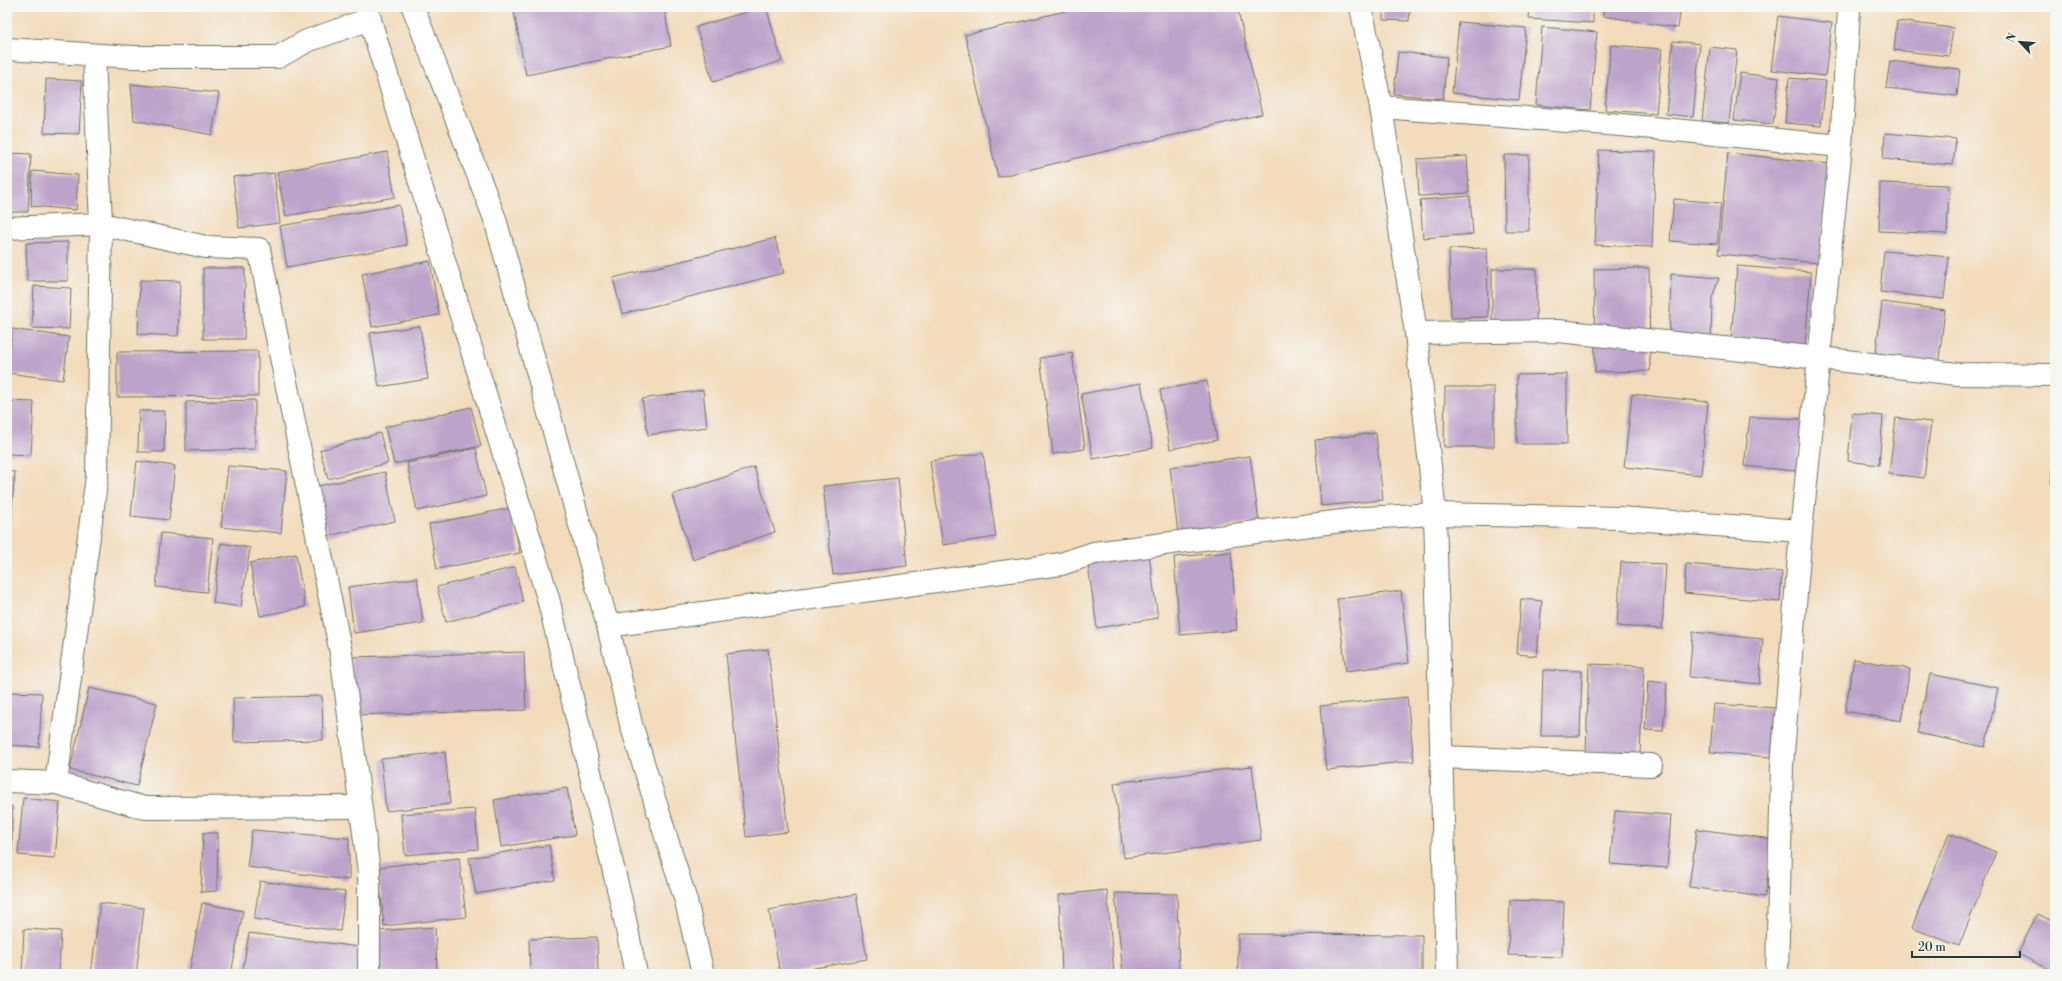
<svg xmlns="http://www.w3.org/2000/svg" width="2062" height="981" font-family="'Libre Bodoni',serif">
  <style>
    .building { fill: #bda3ca }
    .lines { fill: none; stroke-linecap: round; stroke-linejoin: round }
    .street-casing { stroke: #697463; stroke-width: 24 }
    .highway-casing { stroke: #697463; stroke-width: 24 }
    .street { stroke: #fff; stroke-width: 22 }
    .highway { stroke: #fff; stroke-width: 22 }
  </style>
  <rect width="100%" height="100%" fill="#f6f6f2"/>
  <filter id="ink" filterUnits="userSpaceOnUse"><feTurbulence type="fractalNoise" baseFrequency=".025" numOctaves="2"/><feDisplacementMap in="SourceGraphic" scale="8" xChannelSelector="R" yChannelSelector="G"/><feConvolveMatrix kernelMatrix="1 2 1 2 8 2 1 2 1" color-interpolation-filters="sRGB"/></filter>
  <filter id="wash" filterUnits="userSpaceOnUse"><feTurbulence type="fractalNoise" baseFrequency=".012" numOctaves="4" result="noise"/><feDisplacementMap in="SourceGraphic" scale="16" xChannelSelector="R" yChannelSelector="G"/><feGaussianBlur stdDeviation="0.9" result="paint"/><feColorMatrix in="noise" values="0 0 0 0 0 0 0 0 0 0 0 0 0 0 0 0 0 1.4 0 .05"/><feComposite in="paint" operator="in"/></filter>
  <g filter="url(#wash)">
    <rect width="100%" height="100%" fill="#f3dbbb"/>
    <g id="blocks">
      <g class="building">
        <path d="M513,7H664L671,46L526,75Z"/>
        <path d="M762,7H766L782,61L713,82L696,27Z"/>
        <path d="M1082,7H1237L1262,114L998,177L965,35Z"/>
        <path d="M1383,7H1410L1409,21L1383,20Z"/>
        <path d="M1530,7H1593V23L1529,19Z"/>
        <path d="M1604,7H1681L1678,28L1603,16Z"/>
        <path d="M1778,16L1832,23L1825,76L1771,70Z"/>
        <path d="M1897,21L1953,28L1949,56L1894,50Z"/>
        <path d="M1459,22L1526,28L1519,100L1452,93Z"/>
        <path d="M1542,27L1597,32L1590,110L1536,105Z"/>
        <path d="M1673,41L1700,44L1693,117L1666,114Z"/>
        <path d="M1611,45L1662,49L1656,114L1605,110Z"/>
        <path d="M1710,47L1737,50L1729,123L1702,121Z"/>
        <path d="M1398,52L1447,57L1443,99L1394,94Z"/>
        <path d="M1890,61L1960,69L1957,96L1886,88Z"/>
        <path d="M1740,73L1779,78L1773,124L1734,120Z"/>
        <path d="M1789,78L1826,81L1821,126L1785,123Z"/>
        <path d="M46,79L82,81L79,134L44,133Z"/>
        <path d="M131,84L219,93L212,135L134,120Z"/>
        <path d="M1885,133L1956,139L1953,165L1883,159Z"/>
        <path d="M1599,150L1656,152L1652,247L1595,245Z"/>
        <path d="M387,152L395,197L286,216L277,172Z"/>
        <path d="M7,153L31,154L28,212H7Z"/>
        <path d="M1728,153L1830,164L1819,263L1718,254Z"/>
        <path d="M1504,155H1529V231H1505Z"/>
        <path d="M1467,156L1469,193L1419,196L1417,159Z"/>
        <path d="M32,171L78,175L76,210L31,206Z"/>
        <path d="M274,173L280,223L239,228L233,177Z"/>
        <path d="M1880,183L1949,185L1947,234L1879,231Z"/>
        <path d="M1470,196L1473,234L1423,238L1420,200Z"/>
        <path d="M1674,199L1721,203L1717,244L1670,241Z"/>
        <path d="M399,205L407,245L287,267L280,226Z"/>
        <path d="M775,238L784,273L622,314L613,278Z"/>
        <path d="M68,242V281H27L26,243Z"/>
        <path d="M1487,248L1488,317L1451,318L1449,249Z"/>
        <path d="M1884,251L1949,257L1944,299L1880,292Z"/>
        <path d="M430,261L439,315L372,327L362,274Z"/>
        <path d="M1737,266L1811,272L1804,359L1730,353Z"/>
        <path d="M203,268H245L244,339H203Z"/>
        <path d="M1649,268L1650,371L1595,372L1594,269Z"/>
        <path d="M1492,269H1537L1536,325H1492Z"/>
        <path d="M1671,274L1719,278L1712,298L1711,345L1669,344Z"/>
        <path d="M140,280L180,281L178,336L138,334Z"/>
        <path d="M34,286L71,288L69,329L32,328Z"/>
        <path d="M1882,302L1945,310L1938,367L1875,359Z"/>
        <path d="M420,326L428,379L379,387L370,333Z"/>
        <path d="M12,329L69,337L63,380L7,373Z"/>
        <path d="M258,351V396L117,397V352Z"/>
        <path d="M1072,353L1085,449L1053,454L1040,358Z"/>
        <path d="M1567,374V444H1517V375Z"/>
        <path d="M1207,381L1217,440L1170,449L1160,390Z"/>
        <path d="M1141,383L1153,448L1093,459L1081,394Z"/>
        <path d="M1445,387H1494V447H1444Z"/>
        <path d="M703,390L707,427L648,435L642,399Z"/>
        <path d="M1632,394L1708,402L1701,475L1624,467Z"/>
        <path d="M255,400V449L186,451V402Z"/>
        <path d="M7,401L34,402L31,455L7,454Z"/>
        <path d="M471,407L481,446L394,464L385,427Z"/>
        <path d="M139,411H165L164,452H138Z"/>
        <path d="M1852,413L1883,416L1879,465L1848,461Z"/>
        <path d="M1750,417L1802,419L1797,471L1744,466Z"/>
        <path d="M1896,418L1931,422L1924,478L1889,474Z"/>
        <path d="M380,433L388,463L328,479L320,450Z"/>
        <path d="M1376,433L1383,500L1321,506L1315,440Z"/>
        <path d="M476,448L486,496L417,511L407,463Z"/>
        <path d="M983,453L996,537L943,545L930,461Z"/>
        <path d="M1250,456L1259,522L1178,533L1170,467Z"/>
        <path d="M2054,459H2055V483H2051Z"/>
        <path d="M137,461L175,466L169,520L131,516Z"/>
        <path d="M228,466L287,471L281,533L221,527Z"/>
        <path d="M754,467L775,532L693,560L672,495Z"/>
        <path d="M7,471L15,472L9,541H7Z"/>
        <path d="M385,472L395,521L328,536L318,486Z"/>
        <path d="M898,478L907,566L833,575L823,486Z"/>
        <path d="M511,508L520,553L437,569L429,524Z"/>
        <path d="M161,533L213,538L207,592L156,587Z"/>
        <path d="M221,543L250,548L241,607L213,603Z"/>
        <path d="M1148,548L1158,618L1097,628L1087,558Z"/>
        <path d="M1231,552L1237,630L1180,635L1174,557Z"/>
        <path d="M296,554L305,607L260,616L250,563Z"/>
        <path d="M1621,562L1666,564L1662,629L1617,626Z"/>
        <path d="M1686,564L1782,572L1780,602L1684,593Z"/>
        <path d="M515,567L523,602L446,622L437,587Z"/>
        <path d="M417,578L423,623L354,633L348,587Z"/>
        <path d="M1401,591L1409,663L1346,671L1337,599Z"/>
        <path d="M1521,599L1542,601L1537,656L1517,654Z"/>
        <path d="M1693,632L1763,639L1759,684L1689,677Z"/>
        <path d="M768,649L788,832L746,837L726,654Z"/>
        <path d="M524,652L526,710L353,715L351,657Z"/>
        <path d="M1854,659L1910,669L1901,721L1845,711Z"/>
        <path d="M1589,664L1644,666L1640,754L1586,752Z"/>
        <path d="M1543,670L1582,671L1580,736H1541Z"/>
        <path d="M1930,674L1998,688L1985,747L1917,733Z"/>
        <path d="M1648,681L1667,683L1663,731L1645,730Z"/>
        <path d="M89,688L157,703L137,786L70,770Z"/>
        <path d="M7,692L42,693L39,747L7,745Z"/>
        <path d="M322,696L323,740L234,742L233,698Z"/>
        <path d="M1407,697L1414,761L1326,770L1320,706Z"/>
        <path d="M1714,704L1776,708L1771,757L1710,752Z"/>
        <path d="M445,752L450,804L386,811L381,759Z"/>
        <path d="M1252,766L1261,840L1124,858L1114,783Z"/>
        <path d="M567,788L575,835L501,847L494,800Z"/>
        <path d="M23,798L60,802L55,858L18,855Z"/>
        <path d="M12,806V854H7V807Z"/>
        <path d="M475,809L478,849L405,855L401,814Z"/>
        <path d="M1615,811L1671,815L1667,868L1610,864Z"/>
        <path d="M1697,829L1772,839L1765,897L1689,887Z"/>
        <path d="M252,830L349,838V880L247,867Z"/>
        <path d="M203,833H218L217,891L201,892Z"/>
        <path d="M1949,833L1996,852L1959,946L1912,928Z"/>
        <path d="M549,845L555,880L476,894L469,858Z"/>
        <path d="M459,858L466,917L384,926L378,867Z"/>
        <path d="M260,881L345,892L340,931L254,919Z"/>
        <path d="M1107,890L1114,974H1062L1059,895Z"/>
        <path d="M1115,893L1177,894L1179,974H1123Z"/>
        <path d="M856,894L867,959L780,974L769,910Z"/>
        <path d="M1510,900L1564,902L1562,957L1508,955Z"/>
        <path d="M100,903L144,908L136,974H91Z"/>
        <path d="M202,903L243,911L231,974H189Z"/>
        <path d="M2037,914L2055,922V972L2018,954Z"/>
        <path d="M435,927L437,970L378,974L375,931Z"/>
        <path d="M24,929L61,931L59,974H22Z"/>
        <path d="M249,933L359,947L358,974H242Z"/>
        <path d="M1238,934L1422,935V974H1238Z"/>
        <path d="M597,937L598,974H530L529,939Z"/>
      </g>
    </g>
  </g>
  <g filter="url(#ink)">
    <use href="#blocks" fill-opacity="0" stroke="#697463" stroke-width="1"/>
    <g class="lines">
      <defs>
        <g id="street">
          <path d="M1361,7L1381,107L1416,333L1435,514L1447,974"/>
          <path d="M7,49L133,57H278L307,41L370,19"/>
          <path d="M1381,107L1621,125L1841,146"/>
          <path d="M7,228L101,224L206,247L259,249L341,653L369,872V974"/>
          <path d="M1416,333L1558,331L1820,358L1957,374L2055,375"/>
          <path d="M608,626L1061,564L1094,553L1365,518L1435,514L1619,518L1801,531"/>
          <path d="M1441,757L1651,765"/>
          <path d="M7,781L56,783L145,808L360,807"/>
          <path d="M56,783L97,476L101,224L94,55"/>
          <path d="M1777,974L1782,766L1801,531L1841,146L1849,9"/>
        </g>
        <g id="highway">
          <path d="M366,7L548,598L622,905L636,974"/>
          <path d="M413,7L495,219L608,626L631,724L686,901L703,974"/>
        </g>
      </defs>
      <use href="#street" class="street-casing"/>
      <use href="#highway" class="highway-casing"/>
      <use href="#street" class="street"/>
      <use href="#highway" class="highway"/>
    </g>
  </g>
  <rect width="2062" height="981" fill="none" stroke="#f6f6f2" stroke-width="24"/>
  <g transform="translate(2020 42) rotate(296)" stroke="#f6f6f2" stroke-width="3" paint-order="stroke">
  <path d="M0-3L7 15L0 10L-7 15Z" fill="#1f3d34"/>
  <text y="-6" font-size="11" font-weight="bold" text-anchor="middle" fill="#1f3d34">N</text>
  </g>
  <path d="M1912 951v6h108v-6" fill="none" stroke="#1f3d34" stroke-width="2"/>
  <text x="1918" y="951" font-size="12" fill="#1f3d34" stroke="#f6f6f2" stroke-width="3" paint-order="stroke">20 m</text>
</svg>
